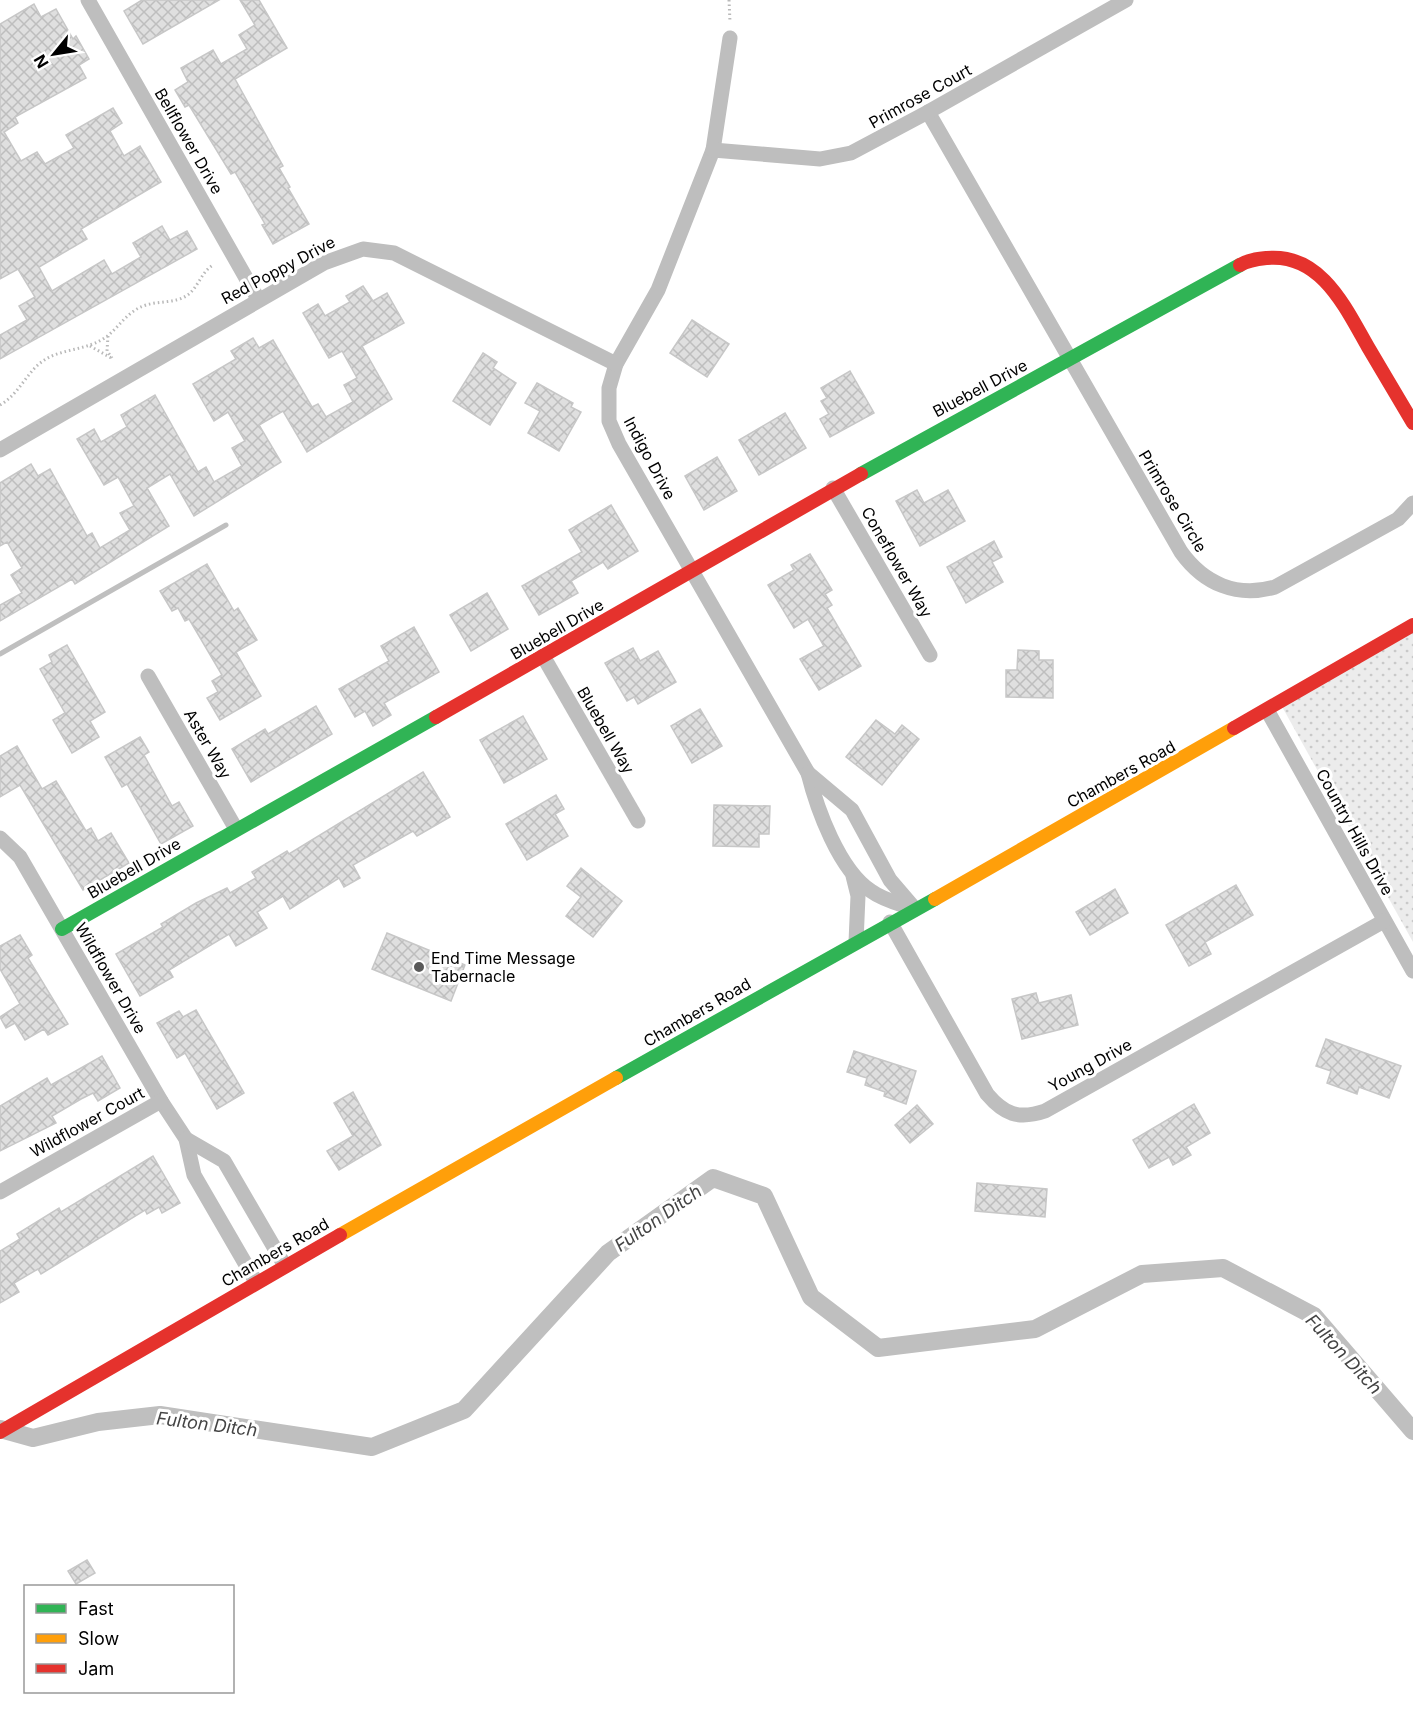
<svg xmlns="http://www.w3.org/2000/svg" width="1413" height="1717" font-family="Inter,sans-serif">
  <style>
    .grass { fill: url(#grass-dots) }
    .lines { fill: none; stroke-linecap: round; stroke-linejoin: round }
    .stream { stroke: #bfbfbf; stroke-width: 5 }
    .canal { stroke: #bfbfbf; stroke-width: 18 }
    .building { fill: url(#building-cross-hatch); stroke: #c7c7c7; stroke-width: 1.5 }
    .path { stroke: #b9b9b9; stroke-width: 3; stroke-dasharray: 1.5 3; stroke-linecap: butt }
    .street { stroke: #bebebe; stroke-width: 15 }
    .fast { stroke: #30b455; stroke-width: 14 }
    .slow { stroke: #ff9f0a; stroke-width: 14 }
    .jam { stroke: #e5322d; stroke-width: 14 }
    .poi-dot { fill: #595959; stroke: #fff; stroke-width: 2 }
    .labels { text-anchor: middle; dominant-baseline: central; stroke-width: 6; stroke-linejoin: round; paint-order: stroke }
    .street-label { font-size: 16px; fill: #000; stroke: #fff }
    .poi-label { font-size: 16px; fill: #000; stroke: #fff; text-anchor: start }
    .water-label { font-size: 18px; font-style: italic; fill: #444; stroke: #fff }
  </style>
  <defs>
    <pattern id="grass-dots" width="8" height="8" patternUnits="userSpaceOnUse" patternTransform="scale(1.5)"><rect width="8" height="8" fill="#ececec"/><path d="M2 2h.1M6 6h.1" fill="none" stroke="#c9c9c9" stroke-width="1.8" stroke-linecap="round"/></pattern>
    <pattern id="building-cross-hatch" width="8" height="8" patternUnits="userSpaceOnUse" patternTransform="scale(1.5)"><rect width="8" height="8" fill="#dfdfdf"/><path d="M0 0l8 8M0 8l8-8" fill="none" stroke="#bebebe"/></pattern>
  </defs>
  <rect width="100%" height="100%" fill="#fff"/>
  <path class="grass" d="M1413,624V942L1280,703Z"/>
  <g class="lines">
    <path class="stream" d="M0,654L226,525"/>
    <path class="canal" d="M0,1429L33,1438L98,1422L160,1415L372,1447L464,1410L608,1253L713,1178L764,1196L811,1297L878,1348L1035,1329L1142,1274L1223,1268L1314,1316L1413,1431"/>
  </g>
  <g class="building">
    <path d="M142,0H219L143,44L124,11Z"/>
    <path d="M240,0H259L287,48L235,79L283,166L279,168L290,187L288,188L309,224L273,244L262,225L265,224L235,172L231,174L189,105L185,107L175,90L188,82L181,68L213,50L221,64L247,49L239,35L255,25Z"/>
    <path d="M34,4L41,17L56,9L73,39L76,36L89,59L79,65L86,78L15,117L18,123L4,132L21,161L37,152L45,164L74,148L66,135L113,108L122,123L110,131L124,156L140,146L161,182L81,229L87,239L39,267L52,291L104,260L112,274L141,257L133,243L162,226L170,240L187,231L197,249L0,359V335L27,320L19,306L35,297L18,269L0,279V24Z"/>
    <path d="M363,286L373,301L387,293L404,323L362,346L392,399L307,452L283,411L259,425L281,462L194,516L170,474L147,488L169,526L75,584L72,579L0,621V605L22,593L11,575L22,568L7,542L0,546V483L31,464L38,476L50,469L87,536L92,533L100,548L130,530L120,513L134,506L118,477L104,485L77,439L94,429L101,442L127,427L121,415L155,395L198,472L206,467L214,482L242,466L232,448L245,441L228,412L214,421L193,384L236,359L231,351L253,338L259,348L273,340L312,407L318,404L326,417L353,402L344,385L357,378L342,351L329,358L303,313L318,304L325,316L350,302L346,296Z"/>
    <path d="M692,320L729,344L707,377L670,353Z"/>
    <path d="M483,353L497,362L493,368L516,383L490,425L453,401Z"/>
    <path d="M850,371L874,413L830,437L820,419L829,414L821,401L827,398L821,388Z"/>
    <path d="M537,383L573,403L571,407L581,412L559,451L528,433L540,411L525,403Z"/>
    <path d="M785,413L806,448L759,475L739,440Z"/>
    <path d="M717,457L737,491L704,510L685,476Z"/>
    <path d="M917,490L924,503L948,490L965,521L920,546L896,501Z"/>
    <path d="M611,505L638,551L608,569L603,562L571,581L578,593L539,615L522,586L582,552L569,530Z"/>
    <path d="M994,541L1002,557L992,562L1003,582L966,603L947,567Z"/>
    <path d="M810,554L832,590L825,594L832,605L827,608L861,666L819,690L800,659L824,646L808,619L794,628L768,585L794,570L791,565Z"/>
    <path d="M207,564L234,611L238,608L257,640L236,652L261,696L220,720L207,698L218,692L212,681L222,675L189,619L185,621L178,608L172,611L160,591Z"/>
    <path d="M487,593L508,629L471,651L450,615Z"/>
    <path d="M414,627L439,672L384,703L391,715L373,726L365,711L355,717L339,689L389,661L381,646Z"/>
    <path d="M67,645L105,712L90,721L99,737L72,753L53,720L65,713L40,669L52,662L49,655Z"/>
    <path d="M633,648L640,661L658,651L676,682L638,704L634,697L627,701L605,663Z"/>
    <path d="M1018,650L1039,651V660H1053V698L1006,697V670H1017Z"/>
    <path d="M316,706L332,734L251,782L232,749L265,729L268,734Z"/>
    <path d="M700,709L722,746L692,763L671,726Z"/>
    <path d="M523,716L547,759L504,783L480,740Z"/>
    <path d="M876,720L895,734L902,725L919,739L882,785L846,757Z"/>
    <path d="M140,737L149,752L144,755L172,806L179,802L193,826L161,844L127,784L122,787L105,757Z"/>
    <path d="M17,746L42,789L56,781L86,831L91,828L98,841L111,833L129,863L83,890L20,785L0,797V756Z"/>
    <path d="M423,772L450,817L417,836L413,831L353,865L360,878L344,887L339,878L290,909L283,896L257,912L267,928L236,946L229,934L169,970L173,977L140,996L116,954L163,927L161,924L196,903L227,888L230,893L256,878L252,872L287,851L289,854Z"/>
    <path d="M556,795L564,809L555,814L568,836L527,860L506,824Z"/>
    <path d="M714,805L770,806L769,834H759V847L713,846Z"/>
    <path d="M581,868L622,901L593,937L566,916L581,897L567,886Z"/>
    <path d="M1236,885L1253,915L1205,942L1211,954L1189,966L1166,925Z"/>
    <path d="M1115,889L1128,913L1090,935L1076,912Z"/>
    <path d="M387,933L465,965L451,1001L372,969Z"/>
    <path d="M20,935L32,955L28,958L68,1024L48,1035L44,1029L25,1040L15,1023L6,1028L0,1017L20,1004L0,969V946Z"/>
    <path d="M1036,993L1039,1003L1071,995L1078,1025L1022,1039L1012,999Z"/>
    <path d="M196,1010L244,1093L217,1109L185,1053L177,1058L157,1023L179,1011L183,1017Z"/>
    <path d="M1326,1039L1401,1066L1389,1098L1359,1087L1357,1094L1327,1083L1331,1071L1316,1066Z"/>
    <path d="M854,1051L916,1071L906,1104L884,1096L885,1092L865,1085L867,1078L847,1072Z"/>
    <path d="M102,1056L120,1088L98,1101L93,1093L81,1099L52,1116L56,1123L0,1151V1106L47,1078L51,1085Z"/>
    <path d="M353,1092L381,1145L339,1170L327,1151L353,1136L334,1103Z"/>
    <path d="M1194,1104L1210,1133L1186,1147L1191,1155L1173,1165L1169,1157L1149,1168L1133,1140Z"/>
    <path d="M917,1105L933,1124L910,1143L895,1125Z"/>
    <path d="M153,1156L180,1203L162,1213L159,1207L147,1214L145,1210L41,1274L38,1269L14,1283L19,1292L0,1303V1251L20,1239L17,1234L59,1208L61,1212Z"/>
    <path d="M977,1183L1047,1189L1045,1217L975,1211Z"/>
    <path d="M87,1560L95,1573L76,1584L68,1571Z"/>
  </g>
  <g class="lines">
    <g class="path">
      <path d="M729,0L730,22"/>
      <path d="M108,336L107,351L112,358"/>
      <path d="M90,346L113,359"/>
      <path d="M0,405C20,394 27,370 46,359C63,349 85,350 103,339C119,329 126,311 146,305C159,301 175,303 186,296C198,289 201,272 213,265"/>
    </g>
    <g class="street">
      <path d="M88,0L258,299"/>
      <path d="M730,38L713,150L658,290L616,364L609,388V421L619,444L808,773C817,809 839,870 871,891C883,900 900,904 914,909"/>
      <path d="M928,112L1181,552C1204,584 1237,598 1275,587L1398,519L1413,503"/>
      <path d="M713,150L820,159L851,153L928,112L1126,0"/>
      <path d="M0,450L324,263L363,249L394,253L616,364"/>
      <path d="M833,488L930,655"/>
      <path d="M543,656L638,821"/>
      <path d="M148,676L236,829"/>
      <path d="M1267,710L1413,971"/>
      <path d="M808,773L852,810L890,880L914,908"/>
      <path d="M0,838L20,857L161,1101L186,1139L194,1175L256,1282"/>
      <path d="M853,876L858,896L856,942"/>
      <path d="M890,922L987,1094C1004,1114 1018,1120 1045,1111L1384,921"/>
      <path d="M186,1139L224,1161L285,1266"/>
      <path d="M0,1192L161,1101"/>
    </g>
    <g class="fast">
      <path d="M861,474L1240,265"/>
      <path d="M62,929L436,717"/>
      <path d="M616,1078L935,899"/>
    </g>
    <g class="slow">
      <path d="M935,899L1234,728"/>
      <path d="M340,1235L616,1078"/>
    </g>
    <g class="jam">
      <path d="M1240,265C1248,260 1258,259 1267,258C1321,253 1345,307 1368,347C1383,372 1398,398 1413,423"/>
      <path d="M436,717L861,474"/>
      <path d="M1234,728L1413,625"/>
      <path d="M0,1432L340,1235"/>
    </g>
  </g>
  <circle class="poi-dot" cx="419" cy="967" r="6"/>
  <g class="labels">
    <g class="street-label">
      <text transform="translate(920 96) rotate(-29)">Primrose Court</text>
      <text transform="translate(189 141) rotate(60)">Bellflower Drive</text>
      <text transform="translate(278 270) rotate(-28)">Red Poppy Drive</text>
      <text transform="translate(980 388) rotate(-28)">Bluebell Drive</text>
      <text transform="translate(650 458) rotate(62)">Indigo Drive</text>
      <text transform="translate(1173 501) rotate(59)">Primrose Circle</text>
      <text transform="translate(897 562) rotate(60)">Coneflower Way</text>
      <text transform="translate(557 629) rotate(-30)">Bluebell Drive</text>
      <text transform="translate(606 730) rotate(60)">Bluebell Way</text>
      <text transform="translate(208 744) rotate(60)">Aster Way</text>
      <text transform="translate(1121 774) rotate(-29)">Chambers Road</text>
      <text transform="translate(1355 832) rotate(61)">Country Hills Drive</text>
      <text transform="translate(134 868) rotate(-30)">Bluebell Drive</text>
      <text transform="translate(111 978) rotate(60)">Wildflower Drive</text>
      <text transform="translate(697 1012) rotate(-30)">Chambers Road</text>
      <text transform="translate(1090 1065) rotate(-29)">Young Drive</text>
      <text transform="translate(87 1122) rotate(-29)">Wildflower Court</text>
      <text transform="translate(275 1252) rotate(-30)">Chambers Road</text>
    </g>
    <g class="poi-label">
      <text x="431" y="958">End Time Message<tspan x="431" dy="18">Tabernacle</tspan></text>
    </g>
    <g class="water-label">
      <text transform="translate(658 1218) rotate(-35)">Fulton Ditch</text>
      <text transform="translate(1344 1354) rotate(47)">Fulton Ditch</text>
      <text transform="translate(207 1424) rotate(7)">Fulton Ditch</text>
    </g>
  </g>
  <rect x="24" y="1585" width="210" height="108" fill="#ffffff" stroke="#999999" stroke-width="1.5"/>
  <rect x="36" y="1604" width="30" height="9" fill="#30b455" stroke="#999999" stroke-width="1.5"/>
  <text x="78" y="1615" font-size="18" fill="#000000">Fast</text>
  <rect x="36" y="1634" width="30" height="9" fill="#ff9f0a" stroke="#999999" stroke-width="1.5"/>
  <text x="78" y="1645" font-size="18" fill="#000000">Slow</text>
  <rect x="36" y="1664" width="30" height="9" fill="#e5322d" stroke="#999999" stroke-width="1.5"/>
  <text x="78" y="1675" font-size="18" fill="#000000">Jam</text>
  <g transform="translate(54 54) rotate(240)" stroke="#ffffff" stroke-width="4.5" paint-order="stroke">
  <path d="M0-4.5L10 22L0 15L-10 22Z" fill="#000000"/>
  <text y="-9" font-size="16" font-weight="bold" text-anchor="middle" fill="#000000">N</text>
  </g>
</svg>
